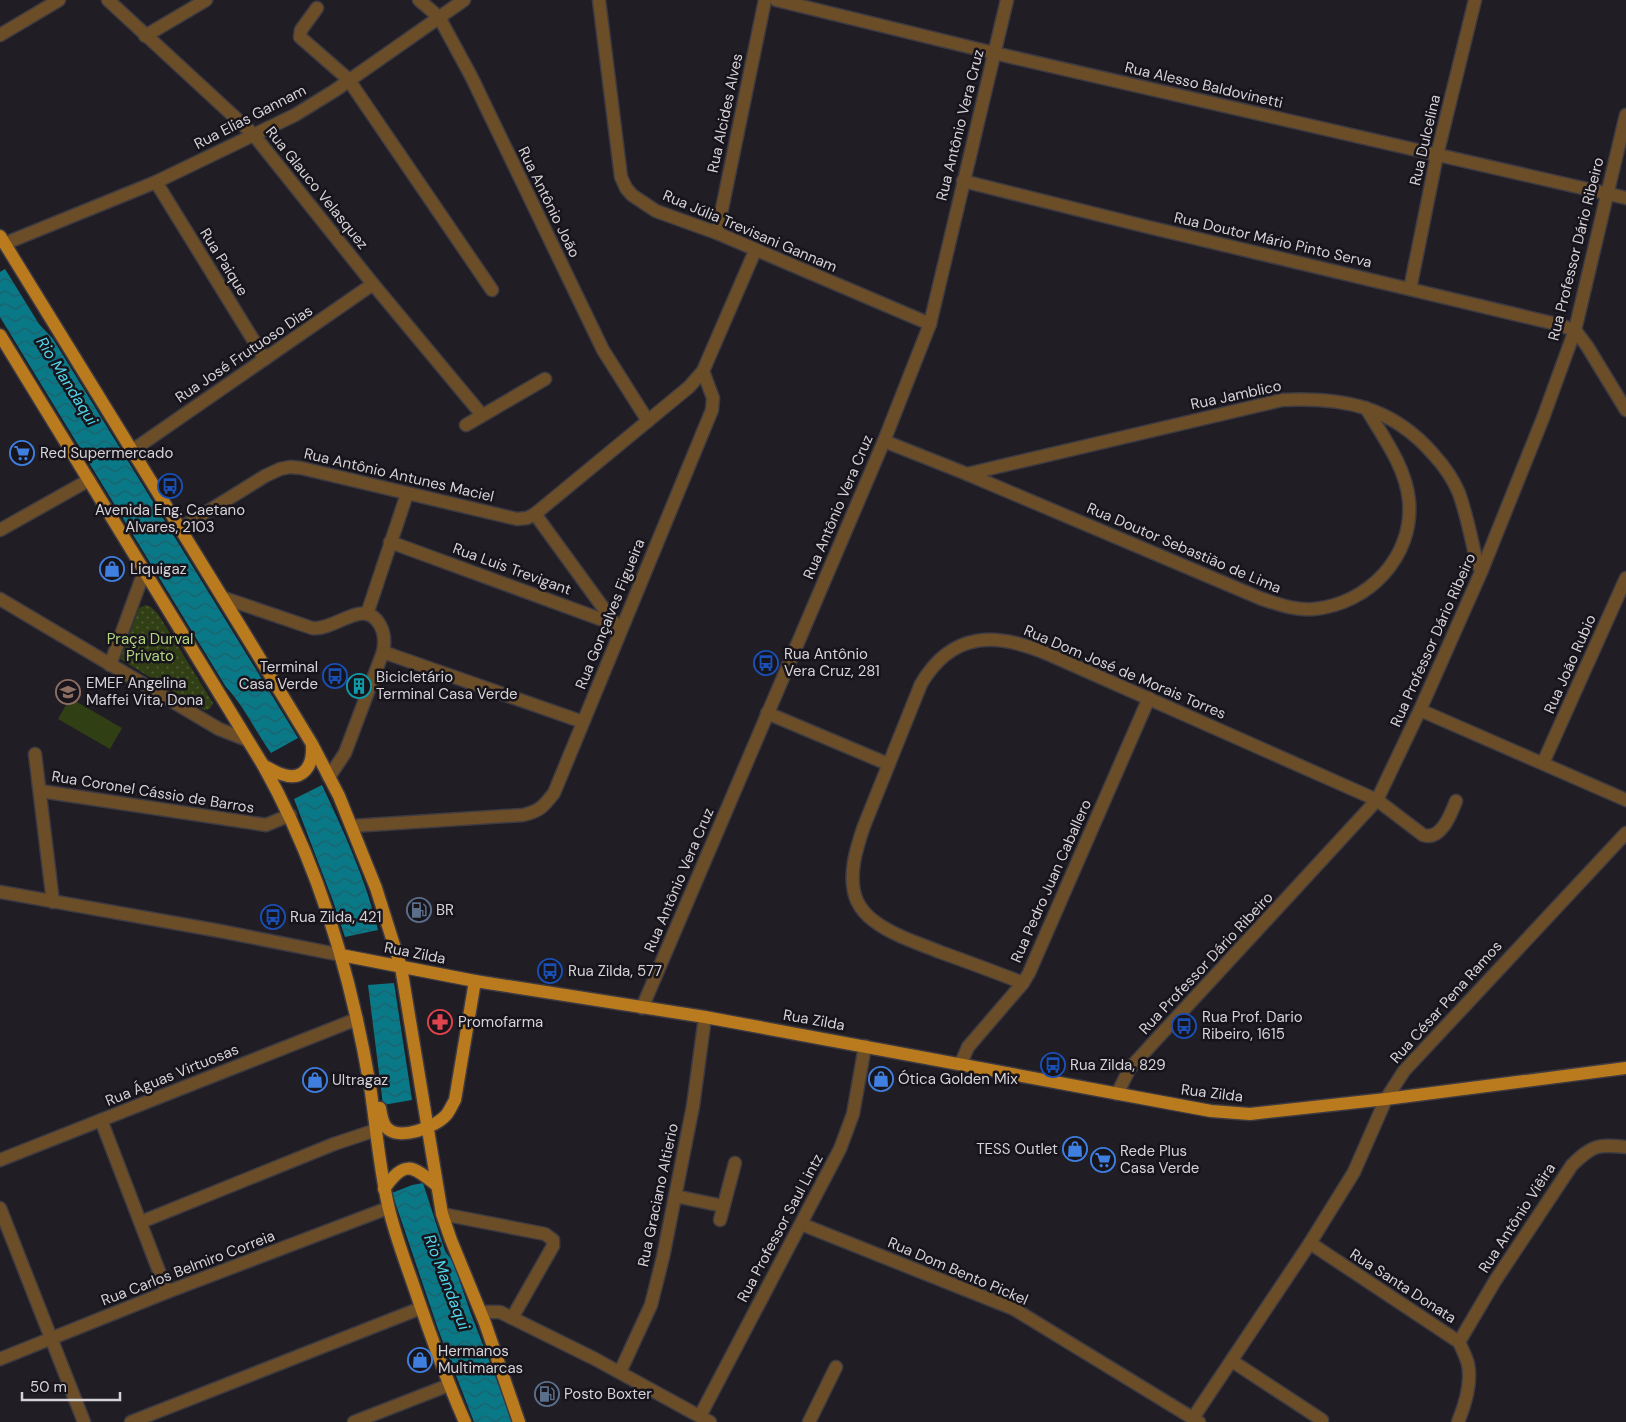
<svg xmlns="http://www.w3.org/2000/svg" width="1626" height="1422" font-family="'DM Sans',sans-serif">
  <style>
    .grass { fill: url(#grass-dots) }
    .pitch { fill: #313f15 }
    .water { fill: url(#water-waves) }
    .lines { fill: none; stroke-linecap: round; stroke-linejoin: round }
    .minor-casing { stroke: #3d3a42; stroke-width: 15 }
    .major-casing { stroke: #3d3a42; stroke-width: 15 }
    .minor { stroke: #6b4e28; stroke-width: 12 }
    .major { stroke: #b97b1d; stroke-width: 12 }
    .labels { text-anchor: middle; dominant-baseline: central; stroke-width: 5; stroke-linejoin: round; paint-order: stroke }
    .street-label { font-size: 15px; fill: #d5d3d8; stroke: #17141b }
    .poi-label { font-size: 15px; fill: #d5d3d8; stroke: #17141b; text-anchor: start }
    .park-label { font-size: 15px; fill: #b5d67f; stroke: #17141b }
    .water-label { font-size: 16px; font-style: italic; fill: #50d7ed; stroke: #17141b }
  </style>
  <defs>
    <pattern id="grass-dots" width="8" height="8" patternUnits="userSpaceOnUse" patternTransform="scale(1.25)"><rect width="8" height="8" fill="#313f15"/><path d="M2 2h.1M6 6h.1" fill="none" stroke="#4e5a36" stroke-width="1.8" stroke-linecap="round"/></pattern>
    <pattern id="water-waves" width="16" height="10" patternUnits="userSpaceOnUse" patternTransform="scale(1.25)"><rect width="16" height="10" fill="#097887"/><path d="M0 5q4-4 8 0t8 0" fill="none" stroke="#1f616b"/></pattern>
  </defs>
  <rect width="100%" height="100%" fill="#201d25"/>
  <path class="grass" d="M146,605L151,607L158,614L213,703C211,708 209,710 204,710L120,659L139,608Z"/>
  <path class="pitch" d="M70,698L122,728L110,749L58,719Z"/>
  <g class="water">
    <path d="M5,269L39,324L53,339L298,738L271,753C255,731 245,707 226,687L0,317V272Z"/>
    <path d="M322,785C344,832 366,880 378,930L345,937L333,901L294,799Z"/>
    <path d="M394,983L412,1100L383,1105L368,985Z"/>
    <path d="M423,1183L445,1251L453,1262L471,1314L513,1422H474L438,1329L392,1193L412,1185Z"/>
  </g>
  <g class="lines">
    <defs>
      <g id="minor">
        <path d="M108,0L253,134L373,284L482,415"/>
        <path d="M419,0L439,17L471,76L603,350L648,421"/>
        <path d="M599,0L621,177L626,188L632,195L656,211L717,233L930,324"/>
        <path d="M776,0L994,53L1626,198"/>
        <path d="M317,8L301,30L300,37L348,79L492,290"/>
        <path d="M0,35L59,0"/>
        <path d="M145,36L206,0"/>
        <path d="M963,181L1144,226L1552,323L1575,330"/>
        <path d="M156,182L265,359"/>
        <path d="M717,233L765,0"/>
        <path d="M6,243L156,182L295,115L334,91L464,0"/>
        <path d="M1410,289L1437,155L1475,0"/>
        <path d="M1575,330L1587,346L1626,410"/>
        <path d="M466,425L545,379"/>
        <path d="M884,441L967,474L1262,599C1278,604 1296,611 1314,609C1368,604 1414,557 1409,501C1406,467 1383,437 1366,408"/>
        <path d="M133,450L373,284"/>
        <path d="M967,474L1282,400C1343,397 1392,406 1434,455C1444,466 1453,479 1459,493C1467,516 1472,540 1477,564L1482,570"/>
        <path d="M535,514L615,624"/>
        <path d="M181,528L265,476L280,469L290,467L301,468L517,519L527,518L535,514L689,387L703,371L755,251"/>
        <path d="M0,530L89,480"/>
        <path d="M390,542L622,627"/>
        <path d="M224,598L312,628C336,631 364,596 380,625C385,634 385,643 383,652L345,753L329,777"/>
        <path d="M0,599L219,729L247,740"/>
        <path d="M367,614L407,494"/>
        <path d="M383,652L583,722"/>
        <path d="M110,665L144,572"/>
        <path d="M1420,710L1626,800"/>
        <path d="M767,713L888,764"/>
        <path d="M35,754L53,902"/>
        <path d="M1543,763L1626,578"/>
        <path d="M40,791L266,825L290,815"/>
        <path d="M352,826L523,815C540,811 543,807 554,793L712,410L713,398L703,371"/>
        <path d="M0,892L220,931L341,955"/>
        <path d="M1023,983C995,972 968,962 940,952C918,943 894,936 874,921C867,916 861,909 857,901C847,878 856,849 864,826L921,684C952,631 996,632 1048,654L1377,800L1423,835C1441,841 1451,814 1456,801"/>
        <path d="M642,1008L884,441L930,324L1007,0"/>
        <path d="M961,1063L968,1047L1023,983L1029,973L1149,698"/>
        <path d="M1117,1094L1130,1068L1377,800L1420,710L1482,570L1543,418L1575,330L1626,115"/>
        <path d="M101,1120L167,1292"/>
        <path d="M0,1160L357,1019"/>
        <path d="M675,1196L723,1206"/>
        <path d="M0,1208L84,1422"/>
        <path d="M442,1214L545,1234L553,1240V1246L512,1318"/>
        <path d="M720,1220L735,1163"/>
        <path d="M141,1222L334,1144L376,1130"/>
        <path d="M801,1224L1014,1309L1199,1422"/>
        <path d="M1310,1243L1459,1342C1462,1349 1466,1356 1468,1364C1472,1383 1465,1405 1458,1422"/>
        <path d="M481,1312H500L595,1359L710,1422"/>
        <path d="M1459,1342L1495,1281L1572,1165C1593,1145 1597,1144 1626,1147"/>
        <path d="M0,1359L167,1292L388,1208"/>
        <path d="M1232,1361L1322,1420"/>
        <path d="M620,1372L651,1305L663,1257L693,1106L705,1017"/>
        <path d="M700,1416L840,1149L853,1114L865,1046"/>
        <path d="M1193,1418L1310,1243L1354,1172L1386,1099L1404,1071L1626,833"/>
        <path d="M131,1422L421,1308"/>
        <path d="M354,1422L449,1385"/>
        <path d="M809,1422L836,1367"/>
      </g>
      <g id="major">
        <path d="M0,236L245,634L312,744L339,796L376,888L401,967L442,1214L451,1240L485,1323L519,1422"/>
        <path d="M0,335L263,765C318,863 351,975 370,1086C376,1125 379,1166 388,1205C394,1232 404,1258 413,1284C429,1331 445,1377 465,1422"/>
        <path d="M263,765C269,768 274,772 281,774C302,782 313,767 312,747"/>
        <path d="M341,955L475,981L705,1017L1211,1111L1250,1114L1386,1099L1626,1068"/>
        <path d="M380,1108C381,1113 382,1122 386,1127C398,1142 437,1127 447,1114C450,1110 452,1105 455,1100L475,981"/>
        <path d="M384,1189C404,1161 411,1164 436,1185"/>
      </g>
    </defs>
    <use href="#minor" class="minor-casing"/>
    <use href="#major" class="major-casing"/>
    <use href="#minor" class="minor"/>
    <use href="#major" class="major"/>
  </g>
  <defs>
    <symbol id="supermarket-ring" viewBox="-11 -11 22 22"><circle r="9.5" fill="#17141b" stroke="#3f7fe0" stroke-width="1.5"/><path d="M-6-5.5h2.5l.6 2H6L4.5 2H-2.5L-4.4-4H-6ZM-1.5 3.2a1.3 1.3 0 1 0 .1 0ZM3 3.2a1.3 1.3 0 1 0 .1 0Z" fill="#3f7fe0"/></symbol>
    <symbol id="bus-ring" viewBox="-11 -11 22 22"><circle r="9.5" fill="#17141b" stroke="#1a4fb4" stroke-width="1.5"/><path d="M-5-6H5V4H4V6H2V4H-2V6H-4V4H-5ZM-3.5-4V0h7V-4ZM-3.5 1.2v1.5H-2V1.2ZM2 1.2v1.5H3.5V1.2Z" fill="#1a4fb4"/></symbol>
    <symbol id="shop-ring" viewBox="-11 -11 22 22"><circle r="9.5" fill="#17141b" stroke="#3f7fe0" stroke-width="1.5"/><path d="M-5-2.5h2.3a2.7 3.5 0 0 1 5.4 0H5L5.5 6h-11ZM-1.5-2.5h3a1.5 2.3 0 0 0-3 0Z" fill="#3f7fe0"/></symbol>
    <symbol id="building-ring" viewBox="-11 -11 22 22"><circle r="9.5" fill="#17141b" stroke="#0f9aa8" stroke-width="1.5"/><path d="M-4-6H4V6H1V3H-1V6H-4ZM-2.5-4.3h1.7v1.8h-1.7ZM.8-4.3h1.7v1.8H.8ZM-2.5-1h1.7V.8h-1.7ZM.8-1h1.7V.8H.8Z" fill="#0f9aa8"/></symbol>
    <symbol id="school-ring" viewBox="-11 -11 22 22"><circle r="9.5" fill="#17141b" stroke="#8d6e63" stroke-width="1.5"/><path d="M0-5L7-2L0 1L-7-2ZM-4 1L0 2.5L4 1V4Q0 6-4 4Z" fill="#8d6e63"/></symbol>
    <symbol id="fuel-ring" viewBox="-11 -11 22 22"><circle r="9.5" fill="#17141b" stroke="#5c6f8a" stroke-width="1.5"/><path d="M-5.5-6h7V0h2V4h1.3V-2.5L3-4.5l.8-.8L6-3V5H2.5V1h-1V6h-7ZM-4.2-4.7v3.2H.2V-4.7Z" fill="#5c6f8a"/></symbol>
    <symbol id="pharmacy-ring" viewBox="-11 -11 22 22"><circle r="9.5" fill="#17141b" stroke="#e0444e" stroke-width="1.5"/><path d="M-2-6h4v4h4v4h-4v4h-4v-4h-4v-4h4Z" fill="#e0444e"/></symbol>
  </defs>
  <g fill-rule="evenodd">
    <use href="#supermarket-ring" x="8" y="439" width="28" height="28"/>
    <use href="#bus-ring" x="156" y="472" width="28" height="28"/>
    <use href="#shop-ring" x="98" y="555" width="28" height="28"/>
    <use href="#bus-ring" x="752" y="649" width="28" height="28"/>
    <use href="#bus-ring" x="321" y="662" width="28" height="28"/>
    <use href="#building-ring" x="345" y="672" width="28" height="28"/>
    <use href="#school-ring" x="54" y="678" width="28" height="28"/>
    <use href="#fuel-ring" x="405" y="896" width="28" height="28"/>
    <use href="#bus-ring" x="259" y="903" width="28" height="28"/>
    <use href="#bus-ring" x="536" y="957" width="28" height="28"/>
    <use href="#pharmacy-ring" x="426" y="1008" width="28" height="28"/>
    <use href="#bus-ring" x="1170" y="1012" width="28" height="28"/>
    <use href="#bus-ring" x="1039" y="1051" width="28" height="28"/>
    <use href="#shop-ring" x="867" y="1065" width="28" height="28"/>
    <use href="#shop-ring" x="301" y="1066" width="28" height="28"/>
    <use href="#shop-ring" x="1061" y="1135" width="28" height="28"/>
    <use href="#supermarket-ring" x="1089" y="1146" width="28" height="28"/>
    <use href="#shop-ring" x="406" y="1346" width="28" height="28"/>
    <use href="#fuel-ring" x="533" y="1380" width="28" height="28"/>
  </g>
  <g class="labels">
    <g class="street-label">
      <text transform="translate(1204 85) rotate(13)">Rua Alesso Baldovinetti</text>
      <text transform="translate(725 113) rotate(-78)">Rua Alcides Alves</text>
      <text transform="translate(250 117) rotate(-27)">Rua Elias Gannam</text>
      <text transform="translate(960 125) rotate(-76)">Rua Antônio Vera Cruz</text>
      <text transform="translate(1425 140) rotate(-77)">Rua Dulcelina</text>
      <text transform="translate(317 188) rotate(51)">Rua Glauco Velasquez</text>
      <text transform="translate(549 202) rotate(64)">Rua Antônio João</text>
      <text transform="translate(750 231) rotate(23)">Rua Júlia Trevisani Gannam</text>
      <text transform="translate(1273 240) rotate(13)">Rua Doutor Mário Pinto Serva</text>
      <text transform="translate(1576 249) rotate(-76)">Rua Professor Dário Ribeiro</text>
      <text transform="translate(224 262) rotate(58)">Rua Paique</text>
      <text transform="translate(244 354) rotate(-34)">Rua José Frutuoso Dias</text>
      <text transform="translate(1236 395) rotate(-12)">Rua Jamblico</text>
      <text transform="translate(399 475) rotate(13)">Rua Antônio Antunes Maciel</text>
      <text transform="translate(838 507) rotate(-67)">Rua Antônio Vera Cruz</text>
      <text transform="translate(1184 548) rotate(23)">Rua Doutor Sebastião de Lima</text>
      <text transform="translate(512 569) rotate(20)">Rua Luis Trevigant</text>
      <text transform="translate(610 614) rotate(-68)">Rua Gonçalves Figueira</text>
      <text transform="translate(1433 640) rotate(-66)">Rua Professor Dário Ribeiro</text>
      <text transform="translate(1570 664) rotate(-66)">Rua João Rubio</text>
      <text transform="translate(1125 672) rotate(23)">Rua Dom José de Morais Torres</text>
      <text transform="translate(153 792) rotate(9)">Rua Coronel Cássio de Barros</text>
      <text transform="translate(679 880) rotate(-67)">Rua Antônio Vera Cruz</text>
      <text transform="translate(1051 881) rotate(-66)">Rua Pedro Juan Caballero</text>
      <text transform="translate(415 953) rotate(11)">Rua Zilda</text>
      <text transform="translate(1206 963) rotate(-47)">Rua Professor Dário Ribeiro</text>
      <text transform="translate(1446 1002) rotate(-48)">Rua César Pena Ramos</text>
      <text transform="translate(814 1020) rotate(10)">Rua Zilda</text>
      <text transform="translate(172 1075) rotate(-22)">Rua Águas Virtuosas</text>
      <text transform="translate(1212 1093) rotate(7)">Rua Zilda</text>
      <text transform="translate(658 1195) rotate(-78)">Rua Graciano Altierio</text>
      <text transform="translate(1517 1218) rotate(-57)">Rua Antônio Viêira</text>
      <text transform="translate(780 1228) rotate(-62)">Rua Professor Saul Lintz</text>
      <text transform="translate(188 1268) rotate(-21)">Rua Carlos Belmiro Correia</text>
      <text transform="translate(958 1271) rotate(23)">Rua Dom Bento Pickel</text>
      <text transform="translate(1403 1286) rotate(33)">Rua Santa Donata</text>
    </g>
    <g class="poi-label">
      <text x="40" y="453">Red Supermercado</text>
      <text x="170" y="510" text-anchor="middle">Avenida Eng. Caetano<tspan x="170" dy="17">Alvares, 2103</tspan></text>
      <text x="130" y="569">Liquigaz</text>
      <text x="784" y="654">Rua Antônio<tspan x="784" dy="17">Vera Cruz, 281</tspan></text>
      <text x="318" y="667" text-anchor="end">Terminal<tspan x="318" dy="17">Casa Verde</tspan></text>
      <text x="376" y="677">Bicicletário<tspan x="376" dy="17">Terminal Casa Verde</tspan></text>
      <text x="86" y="683">EMEF Angelina<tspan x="86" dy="17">Maffei Vita, Dona</tspan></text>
      <text x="436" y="910">BR</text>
      <text x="290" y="917">Rua Zilda, 421</text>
      <text x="568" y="971">Rua Zilda, 577</text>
      <text x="1202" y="1017">Rua Prof. Dario<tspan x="1202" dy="17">Ribeiro, 1615</tspan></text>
      <text x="458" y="1022">Promofarma</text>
      <text x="1070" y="1065">Rua Zilda, 829</text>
      <text x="898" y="1079">Ótica Golden Mix</text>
      <text x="332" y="1080">Ultragaz</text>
      <text x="1058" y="1149" text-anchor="end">TESS Outlet</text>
      <text x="1120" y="1151">Rede Plus<tspan x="1120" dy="17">Casa Verde</tspan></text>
      <text x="438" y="1351">Hermanos<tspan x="438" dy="17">Multimarcas</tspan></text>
      <text x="564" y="1394">Posto Boxter</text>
    </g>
    <g class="park-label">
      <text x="150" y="639">Praça Durval<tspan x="150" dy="17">Privato</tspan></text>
    </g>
    <g class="water-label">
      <text transform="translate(67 381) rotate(58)">Rio Mandaqui</text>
      <text transform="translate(447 1282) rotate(69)">Rio Mandaqui</text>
    </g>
  </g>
  <path d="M22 1392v8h98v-8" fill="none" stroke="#d5d3d8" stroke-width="2.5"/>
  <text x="30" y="1392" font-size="15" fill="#d5d3d8" stroke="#17141b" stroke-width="4" paint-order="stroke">50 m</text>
</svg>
